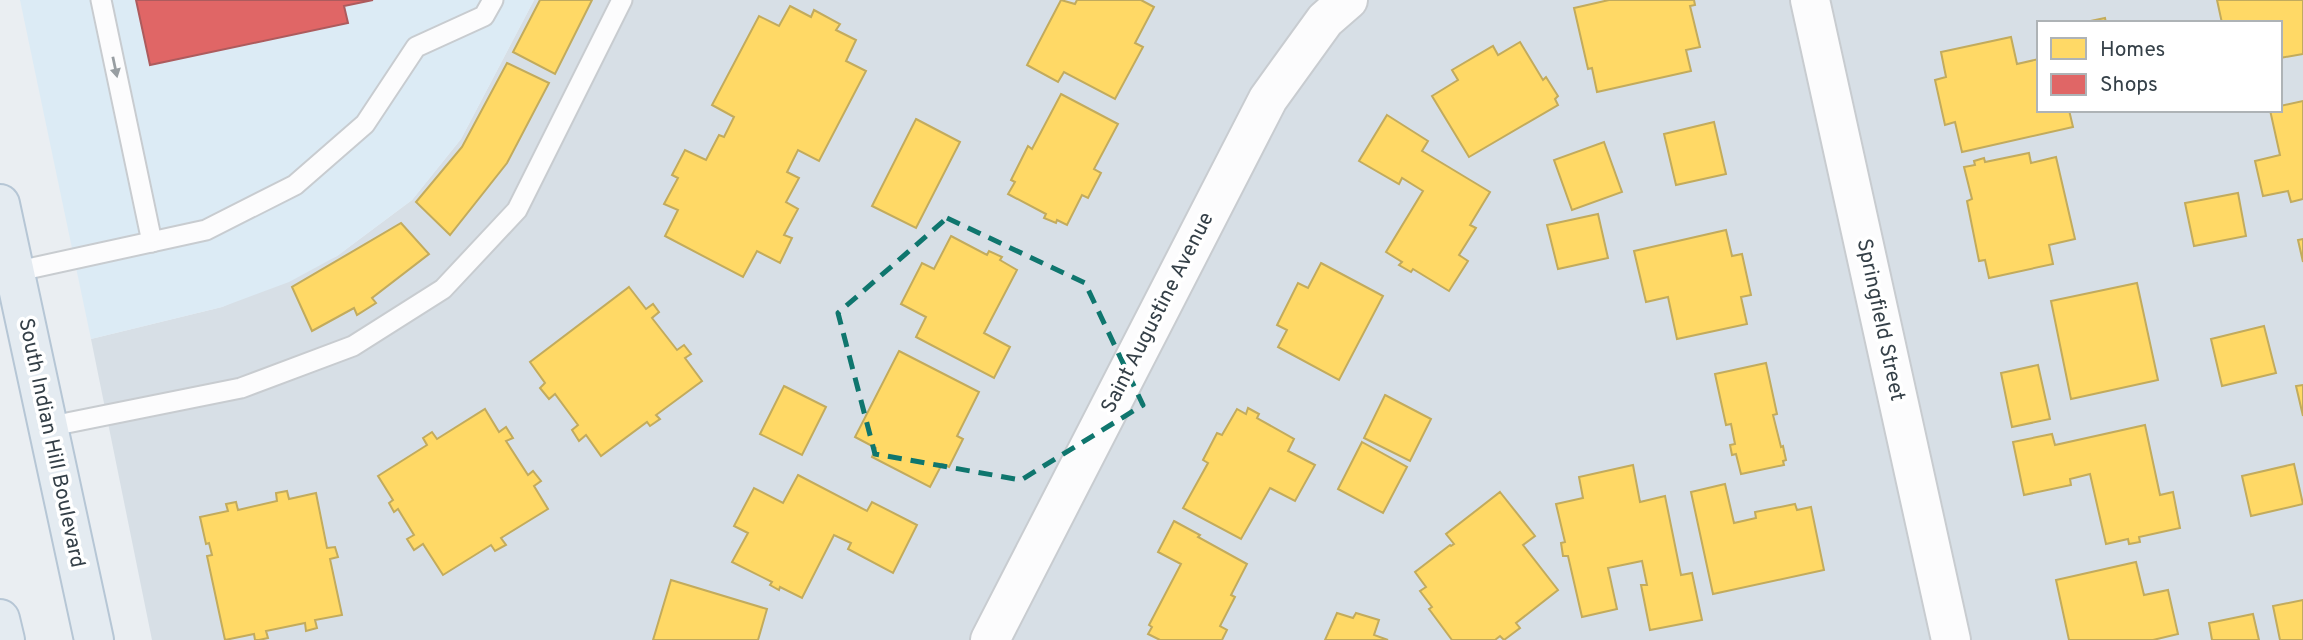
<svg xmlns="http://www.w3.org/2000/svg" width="2303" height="640" font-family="Overpass,sans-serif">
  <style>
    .residential { fill: #d7dfe6; fill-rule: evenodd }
    .commercial { fill: #dcebf5 }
    .homes { fill: #ffd966; stroke: #c2ab5d; stroke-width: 2 }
    .shops { fill: #e06666; stroke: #ad5b5d; stroke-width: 2 }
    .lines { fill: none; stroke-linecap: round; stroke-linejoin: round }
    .lane-casing { stroke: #c8ccd0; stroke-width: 23 }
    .street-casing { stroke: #c8ccd0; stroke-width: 42 }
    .primary-casing { stroke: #b6c6d5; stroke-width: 42 }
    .lane { stroke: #fcfcfd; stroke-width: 19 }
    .street { stroke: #fcfcfd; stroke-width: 38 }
    .primary { stroke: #e4ebf1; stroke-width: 38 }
    .oneway { fill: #989ea2 }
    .marked { fill: none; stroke: #0f766e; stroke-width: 5; stroke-dasharray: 14 9; stroke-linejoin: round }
    .labels { text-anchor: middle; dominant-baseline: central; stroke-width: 7; stroke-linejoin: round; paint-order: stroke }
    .street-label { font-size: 21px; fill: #354048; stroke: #fff }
  </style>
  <rect width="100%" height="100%" fill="#eaeef2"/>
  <path class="residential" d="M534,0H2303V640H152L91,339L222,307L337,256L412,200L461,139ZM2039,23H2280V110H2039Z"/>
  <path class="commercial" d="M20,0H534L461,139L412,200L337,256L289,282L222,307L91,339Z"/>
  <g class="homes">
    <path d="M540,0H592L555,74L513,52Z"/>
    <path d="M1061,0L1075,4L1077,0H1141L1154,7L1135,43L1143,47L1115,99L1064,72L1058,82L1027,65Z"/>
    <path d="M1609,0H1694L1695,5L1690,6L1700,47L1686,50L1691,71L1597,92L1592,68L1588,69L1574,8Z"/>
    <path d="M2217,0H2303V54L2280,58V23H2222Z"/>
    <path d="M790,6L811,17L814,10L840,24L836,30L856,40L846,61L866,71L819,161L798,150L787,172L799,178L786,202L798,209L784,235L792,238L780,263L757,251L743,277L665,236L678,210L664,204L678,178L672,175L685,150L706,160L719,135L724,137L734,117L712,105L759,16L779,26Z"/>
    <path d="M2105,18L2106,23H2081Z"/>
    <path d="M2011,37L2017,64L2039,59V110H2069L2073,127L1962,152L1955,122L1945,125L1935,80L1946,77L1941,52Z"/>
    <path d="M1520,42L1543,80L1546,77L1558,96L1555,99L1558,105L1469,157L1432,96L1458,80L1452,70L1493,46L1498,55Z"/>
    <path d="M507,63L549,83L507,163L450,235L416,202L462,147Z"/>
    <path d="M1061,94L1118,124L1094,169L1101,173L1088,198L1082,195L1067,225L1057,220L1056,223L1044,218L1046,214L1008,194L1015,182L1011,180L1028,146L1032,149Z"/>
    <path d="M2303,101V199L2291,202L2288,191L2263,196L2255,161L2280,155L2270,110H2280V106Z"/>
    <path d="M1387,115L1428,141L1422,151L1490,192L1470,225L1476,228L1459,255L1468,261L1449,291L1413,269L1411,272L1399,265L1402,262L1386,252L1423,191L1402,178L1399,184L1359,161Z"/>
    <path d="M916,119L960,142L916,228L872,206Z"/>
    <path d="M1714,122L1726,174L1676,185L1664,134Z"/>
    <path d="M1604,142L1622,192L1572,210L1554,160Z"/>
    <path d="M2029,153L2031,163L2056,157L2075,239L2049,245L2053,264L1989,278L1985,260L1979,261L1967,201L1972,199L1964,167L1975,165L1974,161L1984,158L1985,162Z"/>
    <path d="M2238,193L2246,236L2194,246L2185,203Z"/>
    <path d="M1598,214L1608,258L1558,269L1547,225Z"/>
    <path d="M401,223L429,254L372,298L376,303L357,315L354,308L312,331L292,287Z"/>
    <path d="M1726,230L1732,256L1742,254L1751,295L1741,297L1747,324L1677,339L1668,297L1646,302L1634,251Z"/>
    <path d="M951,236L987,255L989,251L1002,257L1000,260L1017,270L984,333L1010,347L994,378L916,337L926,317L901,304L922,263L934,269Z"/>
    <path d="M2303,239V262L2298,240Z"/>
    <path d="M1321,263L1383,296L1339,380L1278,347L1287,330L1277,325L1298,283L1308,288Z"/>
    <path d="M2137,283L2158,380L2071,399L2051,301Z"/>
    <path d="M629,287L646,309L653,304L659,312L652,318L677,350L684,345L691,354L685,358L702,381L656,415L660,419L650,426L647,422L601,456L586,435L579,441L572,430L578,425L555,394L549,399L540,388L545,383L530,362Z"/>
    <path d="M2264,326L2276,373L2222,386L2211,339Z"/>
    <path d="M899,351L979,392L957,436L963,439L949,467L942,464L930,487L872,457L876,448L855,437Z"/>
    <path d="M1766,363L1777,414L1773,415L1781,447L1783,446L1786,460L1783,461L1784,465L1741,474L1736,454L1732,455L1730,445L1735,444L1731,424L1726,425L1715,374Z"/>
    <path d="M2038,365L2050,419L2012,427L2001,373Z"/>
    <path d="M2303,385V416L2296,386Z"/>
    <path d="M784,386L826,407L802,455L760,434Z"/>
    <path d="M1385,395L1431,419L1410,461L1364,438Z"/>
    <path d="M1248,408L1259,414L1257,418L1294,439L1288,451L1315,465L1295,501L1270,488L1241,539L1183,508L1208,463L1203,460L1217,433L1222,435L1237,409L1246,414Z"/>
    <path d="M485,409L499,432L506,427L513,438L506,441L528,475L533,471L541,481L534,486L548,509L501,538L506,545L495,551L491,545L443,575L423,544L414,550L407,539L414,535L398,509L394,512L389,503L393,500L378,476L427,445L423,438L432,432L437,439Z"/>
    <path d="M2145,425L2160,495L2173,492L2180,528L2139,537L2140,542L2129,544L2128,539L2106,544L2090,474L2070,479L2071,485L2024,495L2013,442L2052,434L2055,445Z"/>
    <path d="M1362,442L1407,467L1383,513L1338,489Z"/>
    <path d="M2294,464L2303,504L2251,516L2242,476Z"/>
    <path d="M1633,465L1640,502L1665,496L1681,575L1692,573L1702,620L1650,630L1641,585H1647L1642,561L1608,568L1617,609L1582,617L1568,556H1563L1561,543L1565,542L1556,504L1583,498L1579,477Z"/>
    <path d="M798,475L867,511L872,502L917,525L893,573L848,549L851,543L834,535L802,598L780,587L779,590L770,585L772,582L732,562L748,533L734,526L754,488L783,503Z"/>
    <path d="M1725,484L1734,523L1756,518L1755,512L1795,504L1797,510L1811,507L1824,570L1713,594L1691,492Z"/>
    <path d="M287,491L289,499L316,493L327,548L335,547L338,557L330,559L342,615L315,620L317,628L306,631L305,623L266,631L268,638L259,640H255L254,634L225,640L207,556L212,555L209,543L206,544L200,517L228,511L226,504L236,502L238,510L277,501L276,493Z"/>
    <path d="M1500,492L1535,536L1523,545L1558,590L1516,623L1520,628L1504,640L1500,636L1495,640H1452L1429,609L1432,607L1420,591L1426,587L1415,572L1450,545L1451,546L1454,544L1446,534Z"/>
    <path d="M1174,521L1200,535L1198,537L1247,564L1231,595L1235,597L1220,626L1227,630L1222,640H1160L1148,634L1152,627L1149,625L1181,564L1158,552Z"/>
    <path d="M2136,562L2144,595L2168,590L2178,634L2153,640H2069L2056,580Z"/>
    <path d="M671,580L767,609L758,640H653Z"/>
    <path d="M2303,600V640H2280L2273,606Z"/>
    <path d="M1337,613L1353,618L1356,613L1379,620L1374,635L1388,640H1325Z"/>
    <path d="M2253,614L2259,640H2212L2209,623Z"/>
  </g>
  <path class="shops" d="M136,0H373L344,6L348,23L150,65Z"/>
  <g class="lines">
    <defs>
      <g id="lane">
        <path d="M101,0L152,242"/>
        <path d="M14,272L206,230L295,185L365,124L416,47L484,16L493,0"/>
        <path d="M47,427L241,388L353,346L443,289L517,210L622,0"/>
      </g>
      <g id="street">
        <path d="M1810,0L1951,640"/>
        <path d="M990,640L1268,99L1325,20L1348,0"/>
      </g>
      <g id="primary">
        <path d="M0,204L94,640"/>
        <path d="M0,619L5,640"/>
      </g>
    </defs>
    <use href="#lane" class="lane-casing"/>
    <use href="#street" class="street-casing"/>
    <use href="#primary" class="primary-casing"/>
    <use href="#lane" class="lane"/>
    <use href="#street" class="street"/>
    <use href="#primary" class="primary"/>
  </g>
  <defs><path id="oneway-solid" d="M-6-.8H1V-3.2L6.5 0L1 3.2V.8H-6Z" transform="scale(1.75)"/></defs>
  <use class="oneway" href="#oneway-solid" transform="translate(115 67) rotate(78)"/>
  <path class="marked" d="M947,218L1085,283L1143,405L1021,480L875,454L838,313Z"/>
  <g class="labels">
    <g class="street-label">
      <text transform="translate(1158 313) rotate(-63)">Saint Augustine Avenue</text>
      <text transform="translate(1880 320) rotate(78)">Springfield Street</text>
      <text transform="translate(51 443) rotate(78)">South Indian Hill Boulevard</text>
    </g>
  </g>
  <rect x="2037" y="21" width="245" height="91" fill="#ffffff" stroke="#aeb3b6" stroke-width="2"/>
  <rect x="2051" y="38" width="35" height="21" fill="#ffd966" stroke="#aeb3b6" stroke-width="2"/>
  <text x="2100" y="56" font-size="21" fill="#354048">Homes</text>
  <rect x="2051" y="74" width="35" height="21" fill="#e06666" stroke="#aeb3b6" stroke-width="2"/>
  <text x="2100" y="91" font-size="21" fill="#354048">Shops</text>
</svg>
